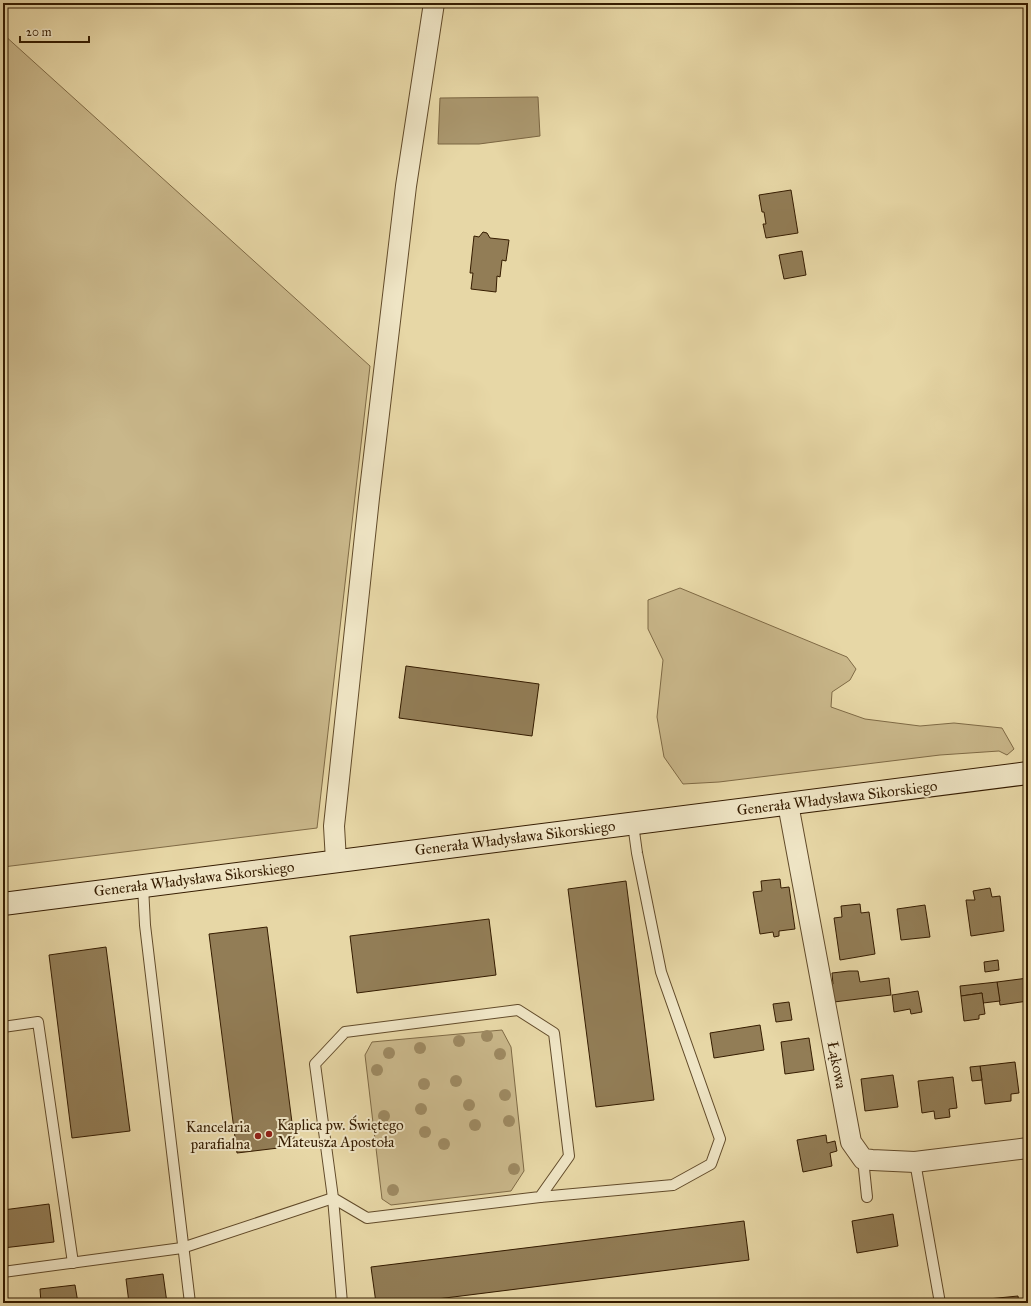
<svg xmlns="http://www.w3.org/2000/svg" width="1031" height="1306" font-family="'IM FELL Great Primer',serif">
  <style>
    .green { fill: #c9b78a; stroke: #7f6a45 }
    .water { fill: #aa976e; stroke: #7b6642 }
    .building { fill: #927d56; stroke: #351c00 }
    .lines { fill: none; stroke-linecap: round; stroke-linejoin: round }
    .lane-casing { stroke: #624b2a; stroke-width: 12 }
    .street-casing { stroke: #624b2a; stroke-width: 22 }
    .secondary-casing { stroke: #351c00; stroke-width: 24 }
    .lane { stroke: #efe5c5; stroke-width: 10 }
    .street { stroke: #efe5c5; stroke-width: 20 }
    .secondary { stroke: #efe5c5; stroke-width: 22 }
    .tree { fill: #9d8961 }
    .poi-dot { fill: #8f2418; stroke: #efe5c5; stroke-width: 1.5 }
    .labels { text-anchor: middle; dominant-baseline: central; stroke-width: 4; stroke-linejoin: round; paint-order: stroke }
    .street-label { font-size: 15px; fill: #351c00; stroke: #efe5c5 }
    .poi-label { font-size: 15px; fill: #351c00; stroke: #efe5c5; text-anchor: start }
  </style>
  <rect width="100%" height="100%" fill="#e7d7a6"/>
  <filter id="stains"><feTurbulence type="fractalNoise" baseFrequency=".005" numOctaves="4"/><feColorMatrix values="0 0 0 0 .2 0 0 0 0 .09 0 0 0 0 .02 0 0 0 .5 -.17"/></filter>
  <radialGradient id="worn" r=".72"><stop offset=".6" stop-color="#630" stop-opacity="0"/><stop offset="1" stop-color="#630" stop-opacity=".3"/></radialGradient>
  <g class="green">
    <path d="M3,34L370,366L317,828L3,867Z"/>
    <path d="M680,588L847,657L856,669L850,680L832,692L831,707L865,719L920,726L954,723L1002,728L1014,749L1007,755L999,751L940,755L719,782L683,784L664,757L657,717L663,660L648,629V600Z"/>
    <path d="M502,1030L511,1047L524,1171L511,1191L391,1205L382,1199L365,1055L372,1042Z"/>
  </g>
  <path class="water" d="M538,97L540,136L479,144H438L440,98Z"/>
  <g class="building">
    <path d="M791,190L798,233L766,238L763,224H766L764,212H762L759,195Z"/>
    <path d="M483,232L487,233L490,238L509,240L506,261L502,260L500,277L497,276L496,292L471,289L473,273H470L474,236L479,237Z"/>
    <path d="M802,251L806,275L784,279L779,255Z"/>
    <path d="M406,666L539,684L532,736L399,718Z"/>
    <path d="M780,879L781,888L789,887L795,929L779,931V936L774,937L773,932L760,934L753,892L762,891L761,881Z"/>
    <path d="M626,881L654,1100L596,1107L568,889Z"/>
    <path d="M990,888L992,897L1000,896L1004,931L971,936L966,900H975L973,891Z"/>
    <path d="M860,904L861,913L869,912L875,954L840,960L834,918L842,917L841,906Z"/>
    <path d="M925,905L930,937L901,940L897,909Z"/>
    <path d="M489,919L496,975L357,993L350,936Z"/>
    <path d="M267,927L295,1146L237,1153L209,934Z"/>
    <path d="M106,947L130,1131L72,1138L49,955Z"/>
    <path d="M998,960L999,970L985,972L984,962Z"/>
    <path d="M849,971H858L860,982L889,978L891,995L834,1002L831,985L833,984L832,973Z"/>
    <path d="M1028,978V1001L1000,1005L997,982Z"/>
    <path d="M997,982L1000,1001L983,1003L982,993L961,996L960,986Z"/>
    <path d="M918,991L922,1012L911,1014L910,1009L894,1012L892,995Z"/>
    <path d="M982,993L985,1014L979,1015V1019L964,1021L961,996Z"/>
    <path d="M789,1002L792,1020L776,1022L773,1004Z"/>
    <path d="M760,1025L764,1050L714,1058L710,1033Z"/>
    <path d="M809,1038L814,1070L785,1074L781,1042Z"/>
    <path d="M1015,1062L1019,1093L1011,1094V1101L985,1104L980,1066Z"/>
    <path d="M980,1066L982,1080L972,1081L970,1067Z"/>
    <path d="M893,1075L898,1107L865,1111L861,1079Z"/>
    <path d="M953,1077L957,1108L949,1109L950,1117L935,1119L934,1111L922,1113L918,1081Z"/>
    <path d="M826,1135L827,1143L835,1141L837,1151L830,1153L832,1166L803,1172L797,1140Z"/>
    <path d="M49,1204L54,1242L3,1248V1210Z"/>
    <path d="M893,1214L898,1246L857,1253L852,1221Z"/>
    <path d="M744,1221L749,1260L405,1303H376L371,1267Z"/>
    <path d="M163,1274L167,1303H129L126,1279Z"/>
    <path d="M75,1285L78,1303H41L40,1289Z"/>
    <path d="M1018,1296L1019,1303H988V1299Z"/>
  </g>
  <g class="lines">
    <defs>
      <g id="lane">
        <path d="M143,886L145,925L190,1303"/>
        <path d="M518,1010L554,1033L569,1156L540,1197L367,1218L333,1198L315,1064L345,1032Z"/>
        <path d="M3,1027L38,1022L73,1263"/>
        <path d="M863,1159L867,1197"/>
        <path d="M915,1162L940,1303"/>
        <path d="M540,1197L673,1185L711,1164L720,1139L661,972L637,853L633,824"/>
        <path d="M3,1272L182,1248L333,1198L342,1303"/>
      </g>
      <g id="street">
        <path d="M788,804L851,1142L863,1159L872,1160L915,1162L1028,1148"/>
        <path d="M336,861L334,826L369,498L406,186L434,3"/>
      </g>
      <path id="secondary" d="M3,904L1028,773"/>
    </defs>
    <use href="#lane" class="lane-casing"/>
    <use href="#street" class="street-casing"/>
    <use href="#secondary" class="secondary-casing"/>
    <use href="#lane" class="lane"/>
    <use href="#street" class="street"/>
    <use href="#secondary" class="secondary"/>
  </g>
  <g class="tree">
    <circle cx="487" cy="1036" r="6"/>
    <circle cx="459" cy="1041" r="6"/>
    <circle cx="420" cy="1048" r="6"/>
    <circle cx="389" cy="1053" r="6"/>
    <circle cx="500" cy="1054" r="6"/>
    <circle cx="377" cy="1070" r="6"/>
    <circle cx="456" cy="1081" r="6"/>
    <circle cx="424" cy="1084" r="6"/>
    <circle cx="505" cy="1095" r="6"/>
    <circle cx="469" cy="1105" r="6"/>
    <circle cx="421" cy="1109" r="6"/>
    <circle cx="384" cy="1116" r="6"/>
    <circle cx="509" cy="1121" r="6"/>
    <circle cx="475" cy="1125" r="6"/>
    <circle cx="425" cy="1132" r="6"/>
    <circle cx="444" cy="1144" r="6"/>
    <circle cx="514" cy="1169" r="6"/>
    <circle cx="393" cy="1190" r="6"/>
  </g>
  <g class="poi-dot">
    <circle cx="269" cy="1134" r="4"/>
    <circle cx="258" cy="1136" r="4"/>
  </g>
  <g class="labels">
    <g class="street-label">
      <text transform="translate(837 798) rotate(-7)">Generała Władysława Sikorskiego</text>
      <text transform="translate(515 838) rotate(-7)">Generała Władysława Sikorskiego</text>
      <text transform="translate(194 879) rotate(-7)">Generała Władysława Sikorskiego</text>
      <text transform="translate(837 1065) rotate(79)">Łąkowa</text>
    </g>
    <g class="poi-label">
      <text x="277" y="1125">Kaplica pw. Świętego<tspan x="277" dy="17">Mateusza Apostoła</tspan></text>
      <text x="250" y="1127" text-anchor="end">Kancelaria<tspan x="250" dy="17">parafialna</tspan></text>
    </g>
  </g>
  <rect width="1031" height="1306" fill="none" stroke="#e7d7a6" stroke-width="16"/>
  <rect x="4" y="4" width="1023" height="1298" fill="none" stroke="#351c00" stroke-width="2"/>
  <rect x="8" y="8" width="1015" height="1290" fill="none" stroke="#351c00"/>
  <path d="M20 36v6h69v-6" fill="none" stroke="#351c00" stroke-width="2"/>
  <text x="26" y="36" font-size="12" fill="#351c00" stroke="#efe5c5" stroke-width="3" paint-order="stroke">20 m</text>
  <rect width="100%" height="100%" filter="url(#stains)"/>
  <rect width="100%" height="100%" fill="url(#worn)"/>
</svg>
